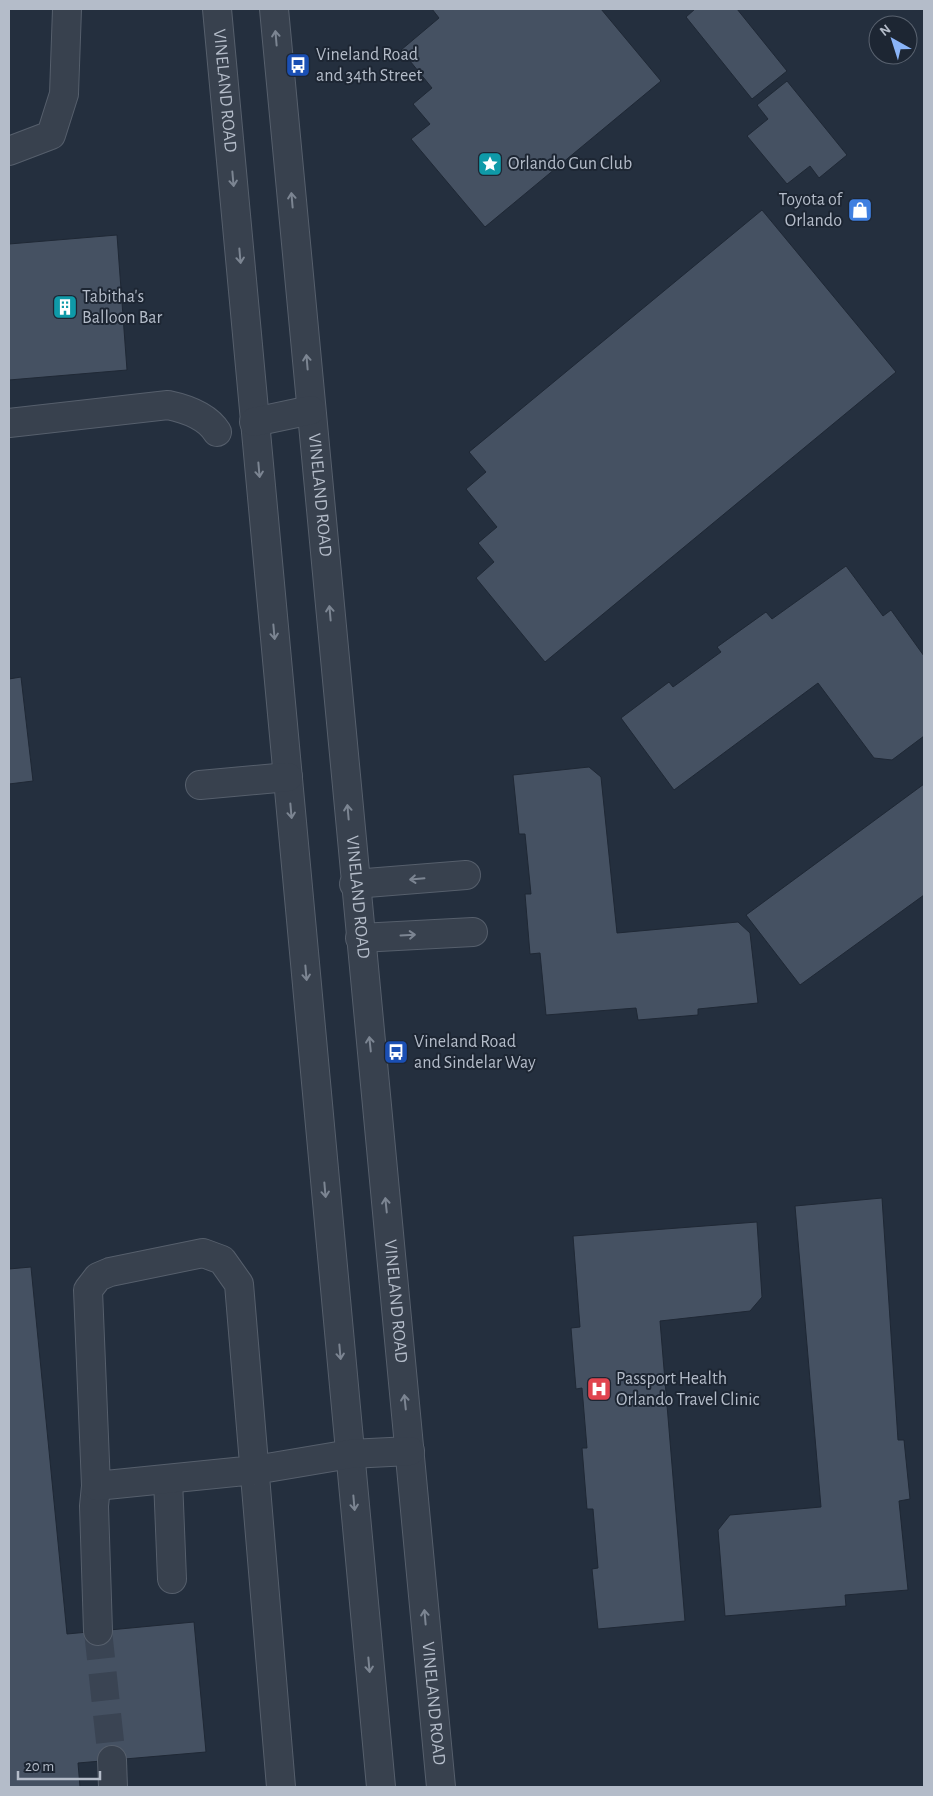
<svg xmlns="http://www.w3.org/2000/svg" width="933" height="1796" font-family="'Alegreya Sans',sans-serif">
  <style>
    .building { fill: #455162; stroke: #1f2835 }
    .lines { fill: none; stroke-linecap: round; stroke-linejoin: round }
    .minor-tunnel { stroke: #3a4453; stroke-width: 28; stroke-dasharray: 28 14; stroke-linecap: butt }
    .minor-casing { stroke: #565f6c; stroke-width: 30 }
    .minor { stroke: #38414e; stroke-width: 28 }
    .oneway { stroke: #7c8592 }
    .labels { text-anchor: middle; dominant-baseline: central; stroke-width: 4; stroke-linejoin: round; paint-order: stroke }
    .poi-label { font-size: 18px; fill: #b4bcc9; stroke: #1d2633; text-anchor: start }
    .street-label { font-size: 18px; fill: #b4bcc9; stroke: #1d2633 }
  </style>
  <rect width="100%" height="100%" fill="#242f3e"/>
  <g class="building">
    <path d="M432,9H601L661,81L485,227L411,139L430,124L413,104L432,88L401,50L439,18Z"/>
    <path d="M695,9H737L787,71L752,99L686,17Z"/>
    <path d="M787,81L847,155L819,178L810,166L787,184L747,136L768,119L757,105Z"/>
    <path d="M762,210L896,372L545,662L476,578L494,562L478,543L497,527L466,489L486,472L469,452Z"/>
    <path d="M117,235L127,370L9,380V244Z"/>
    <path d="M846,566L883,616L891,610L924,656V736L892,760L874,758L818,683L674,790L621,718L669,682L673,687L721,652L717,647L766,612L772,619Z"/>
    <path d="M21,677L33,781L9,784V679Z"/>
    <path d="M589,767L601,777L617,933L738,922L750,933L758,1003L698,1009V1015L638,1020L636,1008L546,1015L540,953L530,954L525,894H531L525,834H519L513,775Z"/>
    <path d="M924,784V895L800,985L746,915Z"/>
    <path d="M882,1198L898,1440H904L910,1499L899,1501L908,1590L845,1595L846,1606L725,1616L718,1530L730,1515L821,1507L795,1206Z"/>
    <path d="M757,1222L762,1297L750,1311L660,1321L685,1621L598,1629L592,1569L598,1568L593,1509H587L582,1448H587L582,1388L576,1389L571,1328L580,1327L573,1236Z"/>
    <path d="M31,1267L67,1634L194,1622L206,1752L78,1763L80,1787H9V1269Z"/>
  </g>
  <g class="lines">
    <path class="minor-tunnel" d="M98,1631L112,1760"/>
    <defs>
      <g id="minor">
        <path id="s1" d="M217,9L381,1787"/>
        <path id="s2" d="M274,9L441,1787"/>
        <path d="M9,151L51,135L64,94L67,9"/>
        <path d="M254,422L311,410"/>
        <path d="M9,423L168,405C187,409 207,416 217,432"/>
        <path d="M200,785L288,777"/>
        <path d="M354,884L466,875"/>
        <path d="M360,938L473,932"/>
        <path d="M168,1479L172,1579"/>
        <path d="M96,1486L94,1506L98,1631"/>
        <path d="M112,1760L113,1787"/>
        <path d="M281,1787L239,1284L222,1260L203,1253L110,1272L98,1277L88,1290L96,1486L255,1470L350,1454L410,1451"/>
      </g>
    </defs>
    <use href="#minor" class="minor-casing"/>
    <use href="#minor" class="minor"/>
  </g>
  <defs><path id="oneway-shaft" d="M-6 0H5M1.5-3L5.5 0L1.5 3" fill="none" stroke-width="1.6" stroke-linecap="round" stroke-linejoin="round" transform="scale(1.25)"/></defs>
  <g class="oneway">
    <use href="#oneway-shaft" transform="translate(276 38) rotate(-95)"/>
    <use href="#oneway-shaft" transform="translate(233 179) rotate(85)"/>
    <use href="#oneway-shaft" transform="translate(292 200) rotate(-95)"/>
    <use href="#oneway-shaft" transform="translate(240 256) rotate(85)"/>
    <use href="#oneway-shaft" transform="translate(307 362) rotate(-95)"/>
    <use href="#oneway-shaft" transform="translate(259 470) rotate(85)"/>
    <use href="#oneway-shaft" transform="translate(330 613) rotate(-95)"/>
    <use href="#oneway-shaft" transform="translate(274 632) rotate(85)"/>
    <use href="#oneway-shaft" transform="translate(291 811) rotate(85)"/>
    <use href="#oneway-shaft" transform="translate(348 812) rotate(-95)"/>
    <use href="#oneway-shaft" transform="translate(417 879) rotate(175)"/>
    <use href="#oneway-shaft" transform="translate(408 935) rotate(-3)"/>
    <use href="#oneway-shaft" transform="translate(306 973) rotate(85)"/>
    <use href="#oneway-shaft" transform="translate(370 1044) rotate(-96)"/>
    <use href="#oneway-shaft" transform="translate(325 1190) rotate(85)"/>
    <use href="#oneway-shaft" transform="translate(386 1205) rotate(-96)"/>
    <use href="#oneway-shaft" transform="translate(340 1352) rotate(85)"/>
    <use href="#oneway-shaft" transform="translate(405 1402) rotate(-96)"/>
    <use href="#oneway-shaft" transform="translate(354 1503) rotate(85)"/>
    <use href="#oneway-shaft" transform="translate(425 1617) rotate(-95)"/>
    <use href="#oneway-shaft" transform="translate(369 1665) rotate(85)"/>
  </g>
  <defs>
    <symbol id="bus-square" viewBox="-11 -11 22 22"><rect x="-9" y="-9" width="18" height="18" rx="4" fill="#1a4fb4" stroke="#1d2633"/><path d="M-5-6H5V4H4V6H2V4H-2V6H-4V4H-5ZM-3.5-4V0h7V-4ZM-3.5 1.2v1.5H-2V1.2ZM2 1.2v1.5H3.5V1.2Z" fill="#fff"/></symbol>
    <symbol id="sight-square" viewBox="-11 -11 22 22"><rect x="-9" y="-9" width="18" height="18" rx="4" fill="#0f9aa8" stroke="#1d2633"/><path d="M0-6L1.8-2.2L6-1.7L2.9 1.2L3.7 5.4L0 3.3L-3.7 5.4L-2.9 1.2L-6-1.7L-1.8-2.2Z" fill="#fff"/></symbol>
    <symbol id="shop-square" viewBox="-11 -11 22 22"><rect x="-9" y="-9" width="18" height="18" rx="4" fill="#3f7fe0" stroke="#1d2633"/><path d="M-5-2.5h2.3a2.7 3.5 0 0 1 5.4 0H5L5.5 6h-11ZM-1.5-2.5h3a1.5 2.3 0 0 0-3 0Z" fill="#fff"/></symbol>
    <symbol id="building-square" viewBox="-11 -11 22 22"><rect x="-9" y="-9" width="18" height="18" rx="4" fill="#0f9aa8" stroke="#1d2633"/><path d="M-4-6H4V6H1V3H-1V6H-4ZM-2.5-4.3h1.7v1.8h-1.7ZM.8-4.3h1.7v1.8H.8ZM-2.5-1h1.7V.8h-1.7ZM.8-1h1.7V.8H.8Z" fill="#fff"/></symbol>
    <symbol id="hospital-square" viewBox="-11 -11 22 22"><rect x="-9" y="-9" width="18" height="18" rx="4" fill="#e0444e" stroke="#1d2633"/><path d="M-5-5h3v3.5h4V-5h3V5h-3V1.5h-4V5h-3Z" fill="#fff"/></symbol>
  </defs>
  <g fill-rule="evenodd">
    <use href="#bus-square" x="284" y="51" width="28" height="28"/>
    <use href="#sight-square" x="476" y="150" width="28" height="28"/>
    <use href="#shop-square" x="846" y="196" width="28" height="28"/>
    <use href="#building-square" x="51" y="293" width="28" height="28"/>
    <use href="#bus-square" x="382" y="1038" width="28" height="28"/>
    <use href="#hospital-square" x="585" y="1375" width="28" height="28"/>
  </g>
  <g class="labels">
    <g class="poi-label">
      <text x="316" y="55">Vineland Road<tspan x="316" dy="21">and 34th Street</tspan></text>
      <text x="508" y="164">Orlando Gun Club</text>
      <text x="842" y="200" text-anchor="end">Toyota of<tspan x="842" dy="21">Orlando</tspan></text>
      <text x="82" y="297">Tabitha's<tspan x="82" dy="21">Balloon Bar</tspan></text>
      <text x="414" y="1042">Vineland Road<tspan x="414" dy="21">and Sindelar Way</tspan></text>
      <text x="616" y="1379">Passport Health<tspan x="616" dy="21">Orlando Travel Clinic</tspan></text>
    </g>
    <g class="street-label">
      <text stroke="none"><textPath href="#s1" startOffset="82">VINELAND ROAD</textPath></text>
      <text stroke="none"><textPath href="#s2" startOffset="488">VINELAND ROAD</textPath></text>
      <text stroke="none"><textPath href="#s2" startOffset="892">VINELAND ROAD</textPath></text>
      <text stroke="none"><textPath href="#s2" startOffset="1298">VINELAND ROAD</textPath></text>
      <text stroke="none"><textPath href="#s2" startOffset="1702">VINELAND ROAD</textPath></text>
    </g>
  </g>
  <rect width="933" height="1796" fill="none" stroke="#b4bcc9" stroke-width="20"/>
  <g transform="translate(893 40) rotate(321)"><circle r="24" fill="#1d2633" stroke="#59626f"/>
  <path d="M0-4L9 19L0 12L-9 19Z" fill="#8ab4f8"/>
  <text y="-8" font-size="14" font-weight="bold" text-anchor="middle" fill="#b4bcc9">N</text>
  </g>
  <path d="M18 1771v8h82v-8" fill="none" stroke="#b4bcc9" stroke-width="2.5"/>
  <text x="25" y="1771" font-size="15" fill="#b4bcc9" stroke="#1d2633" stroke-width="4" paint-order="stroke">20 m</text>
</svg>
